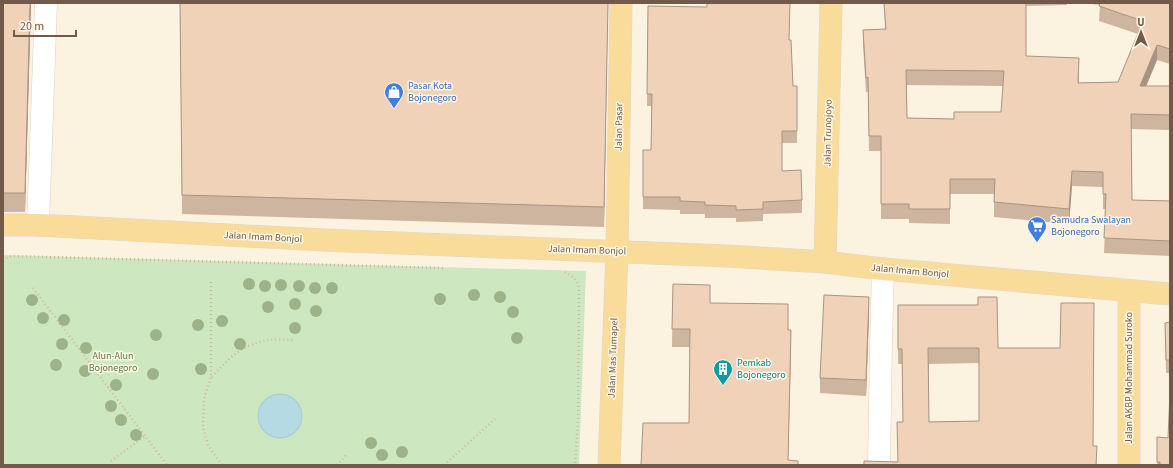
<svg xmlns="http://www.w3.org/2000/svg" width="1173" height="468" font-family="'Source Sans 3',sans-serif">
  <style>
    .green { fill: #cde8c0 }
    .water { fill: #b6dae4; stroke: #9dc8d5 }
    .lines { fill: none; stroke-linecap: round; stroke-linejoin: round }
    .minor-casing { stroke: #dfcfbd; stroke-width: 23 }
    .major-casing { stroke: #ddd7d3; stroke-width: 23 }
    .path { stroke: #d4b69d; stroke-width: 2.5; stroke-dasharray: 1 3; stroke-linecap: butt }
    .minor { stroke: #fff; stroke-width: 22 }
    .major { stroke: #f9dc9a; stroke-width: 22 }
    .tree { fill: #9eb28a }
    .wall { fill: #ceb59f; fill-rule: evenodd }
    .shaded-wall { fill: #a89382 }
    .building { fill: #f0d2b9; stroke: #a89382; fill-rule: evenodd }
    .labels { text-anchor: middle; dominant-baseline: central; stroke-width: 3; stroke-linejoin: round; paint-order: stroke }
    .shop-label { font-size: 10px; fill: #366cbe; stroke: #fff7e6; text-anchor: start }
    .street-label { font-size: 10px; fill: #715a49; stroke: #fff7e6 }
    .park-label { font-size: 10px; fill: #517c43; stroke: #fff7e6 }
    .culture-label { font-size: 10px; fill: #0d838f; stroke: #fff7e6; text-anchor: start }
  </style>
  <rect width="100%" height="100%" fill="#fbf3e0"/>
  <path class="green" d="M3,255L586,271L579,465H3Z"/>
  <circle class="water" cx="280" cy="416" r="22"/>
  <g class="lines">
    <defs>
      <g id="minor">
        <path d="M38,225L46,3"/>
        <path d="M879,465L881,345L883,269"/>
      </g>
      <g id="major">
        <path d="M3,225H38L324,240L727,256L825,262L883,269L1170,294"/>
        <path d="M825,262L831,3"/>
        <path d="M1129,291V465"/>
        <path d="M609,465L617,251L621,3"/>
      </g>
    </defs>
    <use href="#minor" class="minor-casing"/>
    <use href="#major" class="major-casing"/>
    <g class="path">
      <path d="M3,260L8,257L13,256L446,268"/>
      <path d="M565,272C572,276 577,279 579,288L578,420L575,465"/>
      <path d="M211,282V377L204,398L203,427L208,445L222,465"/>
      <path d="M33,288L167,465"/>
      <path d="M212,377C228,358 243,344 269,340C277,339 286,340 295,340"/>
      <path d="M111,461L145,436"/>
      <path d="M337,465L347,454"/>
      <path d="M444,465L495,419"/>
    </g>
    <use href="#minor" class="minor"/>
    <use href="#major" class="major"/>
  </g>
  <g class="tree">
    <circle cx="249" cy="284" r="6"/>
    <circle cx="281" cy="285" r="6"/>
    <circle cx="265" cy="286" r="6"/>
    <circle cx="299" cy="286" r="6"/>
    <circle cx="315" cy="288" r="6"/>
    <circle cx="332" cy="288" r="6"/>
    <circle cx="474" cy="295" r="6"/>
    <circle cx="500" cy="297" r="6"/>
    <circle cx="440" cy="299" r="6"/>
    <circle cx="32" cy="300" r="6"/>
    <circle cx="295" cy="304" r="6"/>
    <circle cx="268" cy="307" r="6"/>
    <circle cx="316" cy="311" r="6"/>
    <circle cx="513" cy="312" r="6"/>
    <circle cx="43" cy="318" r="6"/>
    <circle cx="64" cy="320" r="6"/>
    <circle cx="222" cy="321" r="6"/>
    <circle cx="198" cy="325" r="6"/>
    <circle cx="295" cy="328" r="6"/>
    <circle cx="156" cy="335" r="6"/>
    <circle cx="517" cy="338" r="6"/>
    <circle cx="62" cy="344" r="6"/>
    <circle cx="240" cy="344" r="6"/>
    <circle cx="86" cy="348" r="6"/>
    <circle cx="56" cy="365" r="6"/>
    <circle cx="201" cy="369" r="6"/>
    <circle cx="85" cy="371" r="6"/>
    <circle cx="153" cy="374" r="6"/>
    <circle cx="116" cy="385" r="6"/>
    <circle cx="111" cy="406" r="6"/>
    <circle cx="121" cy="420" r="6"/>
    <circle cx="136" cy="435" r="6"/>
    <circle cx="371" cy="443" r="6"/>
    <circle cx="402" cy="452" r="6"/>
    <circle cx="382" cy="455" r="6"/>
  </g>
  <g class="wall">
    <path d="M3,3H31L25,212H3Z"/>
    <path d="M180,3H608L604,227L182,214Z"/>
    <path d="M884,3H1067V5L1026,6V56L1079,73L1078,83L1118,82L1138,34L1099,21L1100,5L1083,3H1170V64L1157,60L1146,86H1170V130L1131,129L1132,200L1170,201V256L1104,253L1106,209H1103V187L1072,186L1069,224L994,217V194H950V224L909,223V219H881V151H869L868,92H866L863,45V30L885,29ZM906,85L1003,86L1001,112L954,119L907,118Z"/>
    <path d="M648,6L789,40L793,86H797V143H782V171L802,200V213L763,214V221L736,222V218H705V214H680V210L643,209V150H651L652,106H647Z"/>
    <path d="M673,284L710,303L788,330L791,348L788,460L798,465L689,423L690,347H672Z"/>
    <path d="M898,305L998,348L1093,446L898,462L903,422L902,364H898ZM979,363V421L929,422V364Z"/>
    <path d="M869,313L866,396L820,393V378Z"/>
    <path d="M1170,322V373H1166L1165,323Z"/>
    <path d="M1157,437L1168,438L1170,465H1157Z"/>
  </g>
  <g class="shaded-wall">
    <path d="M30,3H31L25,212V193Z"/>
    <path d="M608,3L604,227V207Z"/>
    <path d="M1157,45V60L1140,101V86Z"/>
    <path d="M1079,58V73L1078,98V83Z"/>
    <path d="M1072,171V186L1069,224V209Z"/>
    <path d="M869,297V313L866,396V380Z"/>
    <path d="M791,330V348L788,465Z"/>
  </g>
  <g class="building">
    <path d="M3,3H30L25,193H3Z"/>
    <path d="M180,3H608L604,207L182,195Z"/>
    <path d="M707,3H790L789,40H791L793,86H797V131H782V171L801,170L802,200L763,202V209L736,210V206L705,205V202L680,201V197H643V150H651L652,94H647L648,6L707,7Z"/>
    <path d="M884,3H1026V56L1079,58L1078,83L1118,82L1143,21L1099,6L1100,3H1170V49L1157,45L1140,86H1170V115L1131,114L1132,200L1170,201V241L1104,238L1106,194H1103V172L1072,171L1069,209L994,202L995,179H950V209H909V204H881V136H869L868,77L866,78L863,30L886,29ZM906,70L1004,71L1001,112H954V119L907,118Z"/>
    <path d="M673,284L710,285V303L788,304V330H791L788,460L798,461V465H641L643,423H689L690,329H672Z"/>
    <path d="M824,295L869,297L866,380L820,378Z"/>
    <path d="M978,297H997L998,348H1060L1061,303H1094L1093,446H1097L1096,465H864V461L898,462L897,422H903L902,349H898V305H978ZM928,348H979V421L929,422Z"/>
    <path d="M1170,322V360H1166L1165,323Z"/>
    <path d="M1170,393V465H1160V462H1157V437L1168,438Z"/>
  </g>
  <defs>
    <symbol id="shop-pin" viewBox="-11 -11 22 30"><path d="M0 17L-7.5 6A9.5 9.5 0 1 1 7.5 6Z" fill="#3f7fe0" stroke="#fff7e6"/><path d="M-5-2.5h2.3a2.7 3.5 0 0 1 5.4 0H5L5.5 6h-11ZM-1.5-2.5h3a1.5 2.3 0 0 0-3 0Z" fill="#fff"/></symbol>
    <symbol id="supermarket-pin" viewBox="-11 -11 22 30"><path d="M0 17L-7.5 6A9.5 9.5 0 1 1 7.5 6Z" fill="#3f7fe0" stroke="#fff7e6"/><path d="M-6-5.5h2.5l.6 2H6L4.5 2H-2.5L-4.4-4H-6ZM-1.5 3.2a1.3 1.3 0 1 0 .1 0ZM3 3.2a1.3 1.3 0 1 0 .1 0Z" fill="#fff"/></symbol>
    <symbol id="building-pin" viewBox="-11 -11 22 30"><path d="M0 17L-7.5 6A9.5 9.5 0 1 1 7.5 6Z" fill="#0f9aa8" stroke="#fff7e6"/><path d="M-4-6H4V6H1V3H-1V6H-4ZM-2.5-4.3h1.7v1.8h-1.7ZM.8-4.3h1.7v1.8H.8ZM-2.5-1h1.7V.8h-1.7ZM.8-1h1.7V.8H.8Z" fill="#fff"/></symbol>
  </defs>
  <g fill-rule="evenodd">
    <use href="#shop-pin" x="383" y="81" width="22" height="30"/>
    <use href="#supermarket-pin" x="1026" y="215" width="22" height="30"/>
    <use href="#building-pin" x="712" y="358" width="22" height="30"/>
  </g>
  <g class="labels">
    <g class="shop-label">
      <text x="408" y="86">Pasar Kota<tspan x="408" dy="12">Bojonegoro</tspan></text>
      <text x="1051" y="220">Samudra Swalayan<tspan x="1051" dy="12">Bojonegoro</tspan></text>
    </g>
    <g class="street-label">
      <text transform="translate(619 127) rotate(-89)">Jalan Pasar</text>
      <text transform="translate(828 133) rotate(-89)">Jalan Trunojoyo</text>
      <text transform="translate(263 237) rotate(3)">Jalan Imam Bonjol</text>
      <text transform="translate(587 250) rotate(2)">Jalan Imam Bonjol</text>
      <text transform="translate(910 271) rotate(5)">Jalan Imam Bonjol</text>
      <text transform="translate(613 358) rotate(-88)">Jalan Mas Tumapel</text>
      <text transform="translate(1129 378) rotate(-90)">Jalan AKBP Mohammad Suroko</text>
    </g>
    <g class="park-label">
      <text x="113" y="356">Alun-Alun<tspan x="113" dy="12">Bojonegoro</tspan></text>
    </g>
    <g class="culture-label">
      <text x="737" y="363">Pemkab<tspan x="737" dy="12">Bojonegoro</tspan></text>
    </g>
  </g>
  <rect width="1173" height="468" fill="none" stroke="#715a49" stroke-width="8"/>
  <g transform="translate(1141 32)" stroke="#fff7e6" stroke-width="3" paint-order="stroke">
  <path d="M0-3L7 15L0 10L-7 15Z" fill="#715a49"/>
  <text y="-6" font-size="11" font-weight="bold" text-anchor="middle" fill="#715a49">U</text>
  </g>
  <path d="M14 30v6h62v-6" fill="none" stroke="#715a49" stroke-width="2"/>
  <text x="20" y="30" font-size="12" fill="#715a49" stroke="#fff7e6" stroke-width="3" paint-order="stroke">20 m</text>
</svg>
